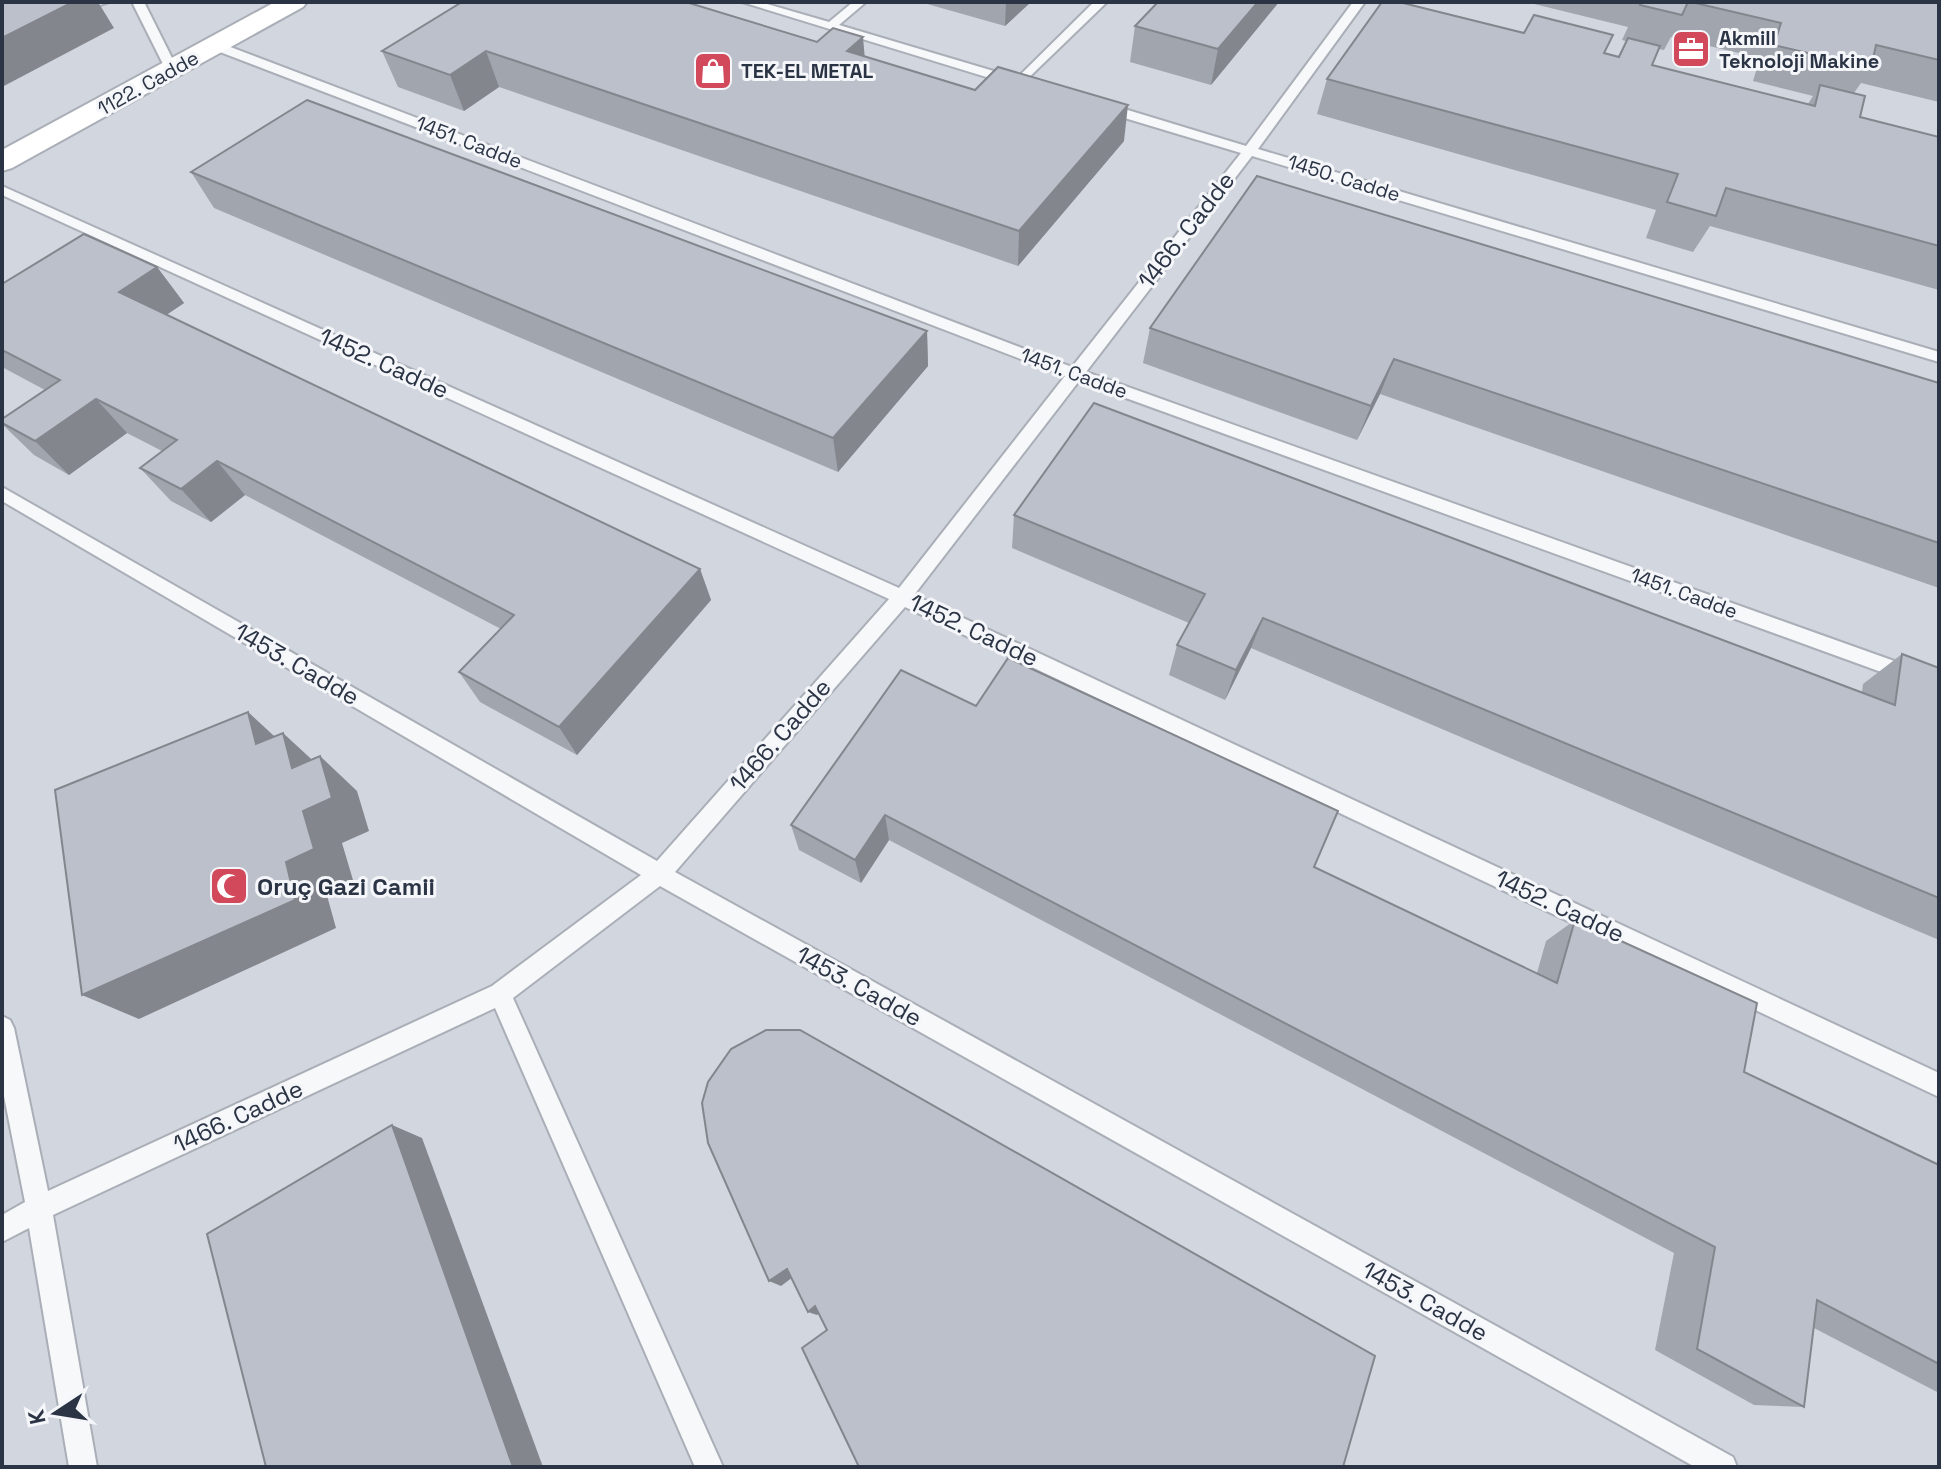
<svg xmlns="http://www.w3.org/2000/svg" width="1941" height="1469" font-family="'Space Grotesk',sans-serif">
  <style>
    .built { fill: #d2d6de }
    .lines { fill: none; stroke-linecap: round; stroke-linejoin: round }
    .lane-casing { stroke: #a9aeb7; stroke-width: 4 }
    .secondary-casing { stroke: #a9aeb7; stroke-width: 4 }
    .lane { fill: #f7f8fa; fill-rule: evenodd }
    .secondary { fill: #fff; fill-rule: evenodd }
    .wall { fill: #a1a5ae; fill-rule: evenodd }
    .shaded-wall { fill: #83868d }
    .building { fill: #bbc0ca; stroke: #83868d; stroke-width: 2 }
    .labels { text-anchor: middle; dominant-baseline: central; stroke-width: 6; stroke-linejoin: round; paint-order: stroke }
    .far-poi-label { font-size: 20px; font-weight: bold; fill: #2b3445; stroke: #f4f6f9; text-anchor: start }
    .far-street-label { font-size: 20px; fill: #2b3445; stroke: #f4f6f9 }
    .street-label { font-size: 24px; fill: #2b3445; stroke: #f4f6f9 }
    .poi-label { font-size: 24px; font-weight: bold; fill: #2b3445; stroke: #f4f6f9; text-anchor: start }
  </style>
  <rect width="100%" height="100%" fill="#e4e7ec"/>
  <rect class="built" x="2" y="2" width="1937" height="1465"/>
  <g class="lines">
    <defs>
      <g id="lane">
        <path d="M89,2H109L72,14L66,10Z"/>
        <path d="M132,2H144L178,70L176,73L166,70Z"/>
        <path d="M742,2H760L829,22L853,2H866L839,25L1017,78L1094,2H1107L1019,87Z"/>
        <path d="M1353,2H1365L1258,149L1939,352V362L1252,156L1086,372L1939,677V693L1079,381L914,595L1939,1073V1097L905,607L675,872L1733,1457L1737,1467H1695L660,886L513,998L723,1467H695L495,1008L53,1215L97,1467H69L29,1228L2,1242V1215L25,1202L2,1086V1016L10,1020L14,1028L48,1191L492,986L641,875L2,501V487L657,861L889,599L2,195V186L899,588L1065,376L212,49V43H220L1072,367L1241,153L1098,110V104H1108L1246,146Z"/>
      </g>
      <path id="secondary" d="M275,2H307L303,7L12,168L2,171V150Z"/>
    </defs>
    <use href="#lane" class="lane-casing"/>
    <use href="#secondary" class="secondary-casing"/>
    <use href="#lane" class="lane"/>
    <use href="#secondary" class="secondary"/>
  </g>
  <g class="wall">
    <path d="M462,2L1124,141L1018,266L499,87L464,111L398,87L382,51Z"/>
    <path d="M920,2H1031L1005,26Z"/>
    <path d="M1279,2L1211,85L1130,62L1135,26Z"/>
    <path d="M1526,2H1939V102L1861,83L1854,93L1860,117L1939,137V290L1710,226L1693,252L1646,238L1656,210L1317,114L1327,79L1604,53L1618,57L1626,41L1622,40L1628,27ZM1671,37L1760,58L1753,81L1813,96L1808,104L1652,65L1659,49L1664,50Z"/>
    <path d="M191,172L927,331L928,366L838,472L214,208Z"/>
    <path d="M157,267L184,303L166,315L700,569L711,600L577,755L480,702L459,672L501,629L245,495L211,522L171,501L140,468L162,451L127,433L69,475L34,455L2,424V419L45,390L2,367V284Z"/>
    <path d="M1150,328L1939,383V588L1380,394L1357,440L1143,363Z"/>
    <path d="M1014,515L1862,692L1863,684L1902,654L1939,668V940L1251,648L1225,700L1169,675L1177,645L1189,623L1012,548Z"/>
    <path d="M901,670L1537,973L1546,941L1575,920L1744,1072L1939,1165V1393L1814,1328L1804,1407L1754,1405L1655,1350L1674,1253L889,840L861,883L799,850L791,825Z"/>
  </g>
  <g class="shaded-wall">
    <path d="M73,2H98L114,28L2,87V38Z"/>
    <path d="M1006,2H1031L1005,26Z"/>
    <path d="M1258,2H1279L1211,85L1218,49Z"/>
    <path d="M863,37L866,72L847,51Z"/>
    <path d="M486,51L499,87L464,111L450,75Z"/>
    <path d="M1128,105L1124,141L1018,266L1019,231Z"/>
    <path d="M157,267L184,303L147,328L119,292Z"/>
    <path d="M927,331L928,366L838,472L833,438Z"/>
    <path d="M1394,359L1380,394L1357,440L1371,406Z"/>
    <path d="M96,399L127,433L69,475L35,441Z"/>
    <path d="M217,461L245,495L211,522L181,489Z"/>
    <path d="M700,569L711,600L577,755L559,727Z"/>
    <path d="M1263,618L1251,648L1225,700L1236,670Z"/>
    <path d="M248,712L286,747L283,733L321,768L320,756L357,791L369,831L342,843L353,880L326,892L336,928L139,1019L82,995L286,862Z"/>
    <path d="M885,815L889,840L861,883L855,860Z"/>
    <path d="M392,1125L422,1138L543,1467H513Z"/>
    <path d="M787,1269L797,1274L781,1286L769,1281Z"/>
    <path d="M815,1306L824,1310L817,1315L808,1312Z"/>
  </g>
  <g class="building">
    <path d="M2,2H73L2,38Z"/>
    <path d="M462,2H686L817,42L833,28L863,37L847,51L975,90L998,67L1128,105L1019,231L486,51L450,75L382,51Z"/>
    <path d="M1158,2H1258L1218,49L1135,26Z"/>
    <path d="M1382,2H1399L1524,33L1534,15L1613,35L1604,53L1619,57L1628,38L1660,46L1652,65L1815,106L1820,85L1865,96L1860,117L1939,137V246L1726,188L1716,216L1667,202L1678,174L1327,79Z"/>
    <path d="M1641,2H1688L1682,15L1640,5Z"/>
    <path d="M1691,2H1939V60L1876,45L1871,68L1774,45L1781,23Z"/>
    <path d="M307,100L927,331L833,438L191,172Z"/>
    <path d="M1257,176L1939,383V543L1394,359L1371,406L1150,328Z"/>
    <path d="M84,234L157,267L119,292L700,569L559,727L459,672L514,615L217,461L181,489L140,468L177,440L96,399L35,441L2,423V419L60,380L2,350V284Z"/>
    <path d="M1094,403L1895,705L1902,654L1939,668V898L1263,618L1236,670L1177,645L1205,594L1014,515Z"/>
    <path d="M1008,658L1338,811L1314,867L1557,983L1575,920L1757,1003L1744,1072L1939,1165V1364L1817,1300L1804,1407L1697,1349L1715,1247L885,815L855,860L791,825L901,670L976,706Z"/>
    <path d="M248,712L256,744L283,733L292,768L320,756L332,798L303,811L314,849L286,862L295,900L82,995L55,790Z"/>
    <path d="M766,1030H800L1375,1356L1343,1467H859L802,1348L827,1330L815,1306L808,1312L787,1269L769,1281L708,1143L702,1103L708,1082L731,1049Z"/>
    <path d="M392,1125L513,1467H266L207,1234Z"/>
  </g>
  <defs>
    <symbol id="office-square" viewBox="-11 -11 22 22"><rect x="-9" y="-9" width="18" height="18" rx="4" fill="#d1495b" stroke="#f4f6f9"/><path d="M-6-3h4V-5.5h4V-3h4V5H-6ZM-1-4.5V-3h2v-1.5ZM-6 0V1H6V0Z" fill="#fff"/></symbol>
    <symbol id="shop-square" viewBox="-11 -11 22 22"><rect x="-9" y="-9" width="18" height="18" rx="4" fill="#d1495b" stroke="#f4f6f9"/><path d="M-5-2.5h2.3a2.7 3.5 0 0 1 5.4 0H5L5.5 6h-11ZM-1.5-2.5h3a1.5 2.3 0 0 0-3 0Z" fill="#fff"/></symbol>
    <symbol id="mosque-square" viewBox="-11 -11 22 22"><rect x="-9" y="-9" width="18" height="18" rx="4" fill="#d1495b" stroke="#f4f6f9"/><path d="M3.5-4.9A6 6 0 1 0 3.5 4.9A5 5 0 1 1 3.5-4.9Z" fill="#fff"/></symbol>
  </defs>
  <g fill-rule="evenodd">
    <use href="#office-square" x="1669" y="27" width="44" height="44"/>
    <use href="#shop-square" x="691" y="49" width="44" height="44"/>
    <use href="#mosque-square" x="207" y="864" width="44" height="44"/>
  </g>
  <g class="labels">
    <g class="far-poi-label">
      <text x="1719" y="38">Akmill<tspan x="1719" dy="23">Teknoloji Makine</tspan></text>
      <text x="741" y="71">TEK-EL METAL</text>
    </g>
    <g class="far-street-label">
      <text transform="translate(148 83) rotate(-29)">1122. Cadde</text>
      <text transform="translate(469 142) rotate(21)">1451. Cadde</text>
      <text transform="translate(1344 178) rotate(17)">1450. Cadde</text>
      <text transform="translate(1074 373) rotate(20)">1451. Cadde</text>
      <text transform="translate(1684 593) rotate(20)">1451. Cadde</text>
    </g>
    <g class="street-label">
      <text transform="translate(1186 230) rotate(-52)">1466. Cadde</text>
      <text transform="translate(384 363) rotate(24)">1452. Cadde</text>
      <text transform="translate(974 630) rotate(25)">1452. Cadde</text>
      <text transform="translate(297 664) rotate(30)">1453. Cadde</text>
      <text transform="translate(780 735) rotate(-49)">1466. Cadde</text>
      <text transform="translate(1560 906) rotate(25)">1452. Cadde</text>
      <text transform="translate(859 986) rotate(29)">1453. Cadde</text>
      <text transform="translate(238 1116) rotate(-25)">1466. Cadde</text>
      <text transform="translate(1425 1301) rotate(29)">1453. Cadde</text>
    </g>
    <g class="poi-label">
      <text x="257" y="886">Oruç Gazi Camii</text>
    </g>
  </g>
  <rect width="1941" height="1469" fill="none" stroke="#2b3445" stroke-width="8"/>
  <g transform="translate(56 1413) rotate(258)" stroke="#f4f6f9" stroke-width="6" paint-order="stroke">
  <path d="M0-6L14 30L0 20L-14 30Z" fill="#2b3445"/>
  <text y="-12" font-size="22" font-weight="bold" text-anchor="middle" fill="#2b3445">K</text>
  </g>
</svg>
